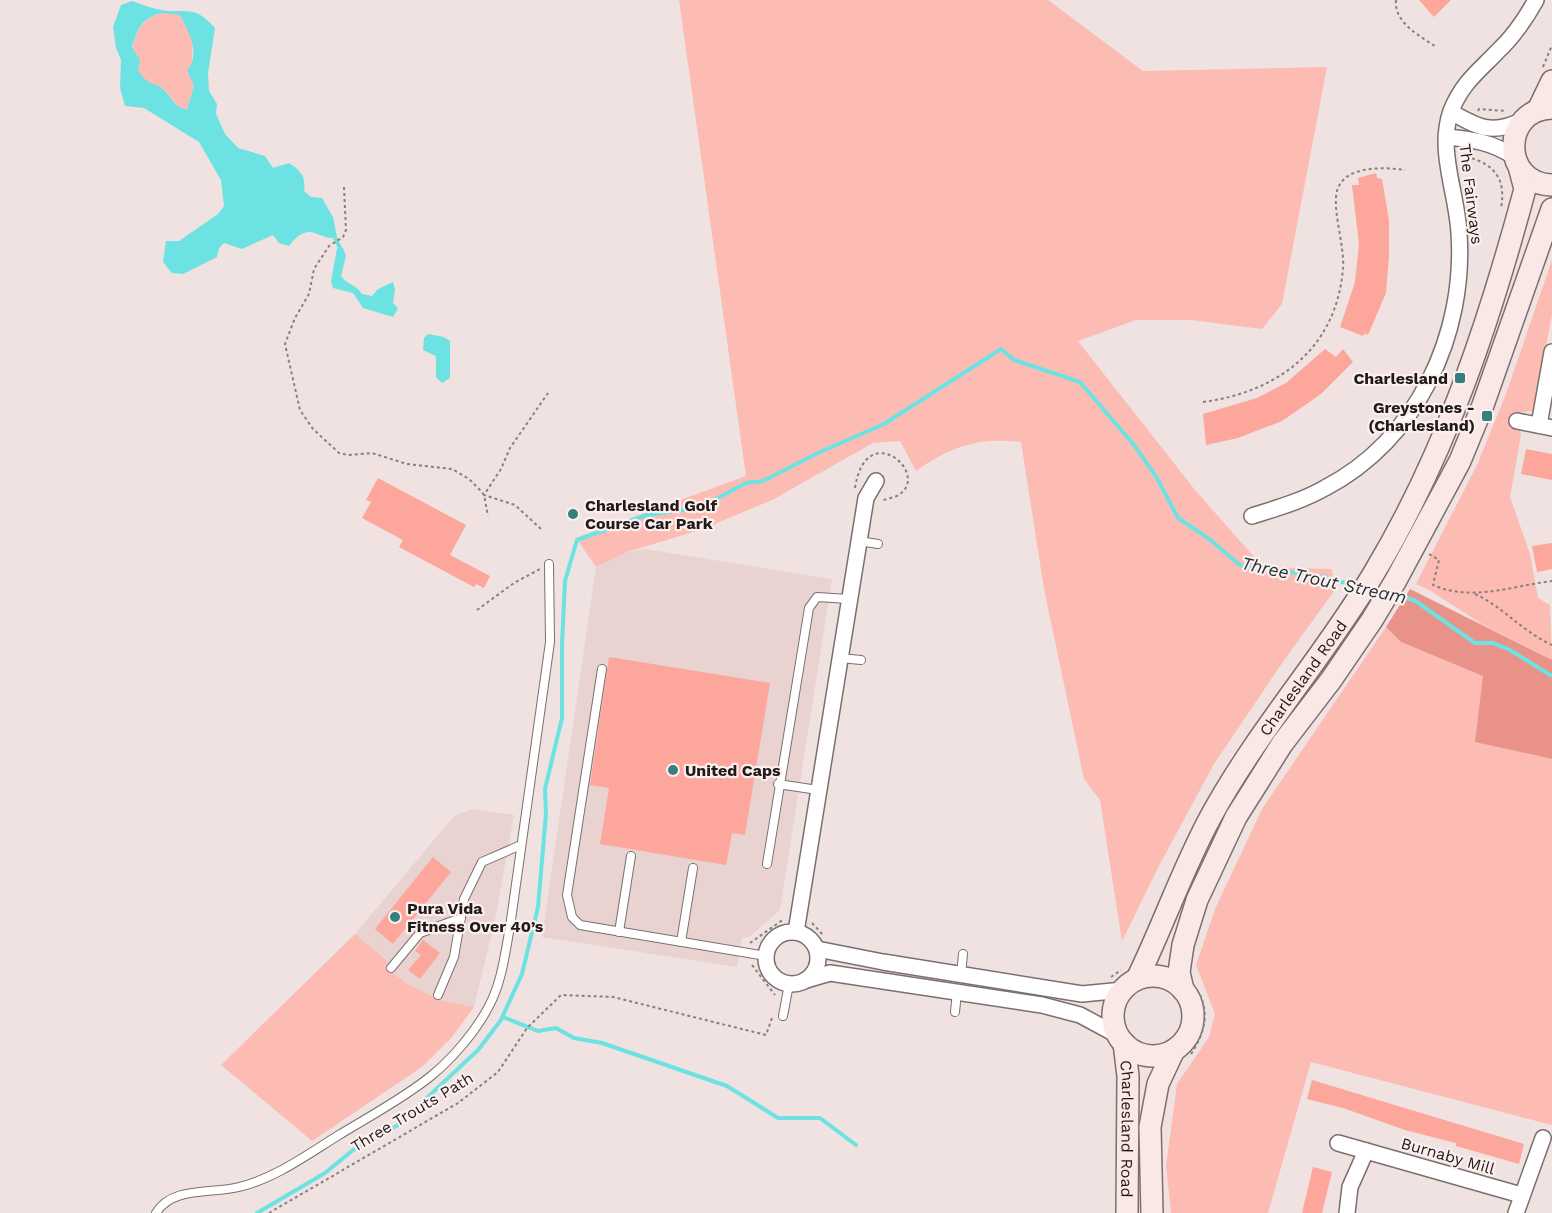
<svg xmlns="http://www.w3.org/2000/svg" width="1552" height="1213" font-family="'Work Sans',sans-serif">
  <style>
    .built { fill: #e8d3d0 }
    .green { fill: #fcbcb4 }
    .forest { fill: #e89289 }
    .water { fill: #6de2e3; fill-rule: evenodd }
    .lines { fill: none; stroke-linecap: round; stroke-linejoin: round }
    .stream { stroke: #6de2e3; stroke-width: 4 }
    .building { fill: #fda69c }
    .lane-casing { stroke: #7b6f6e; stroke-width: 10 }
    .street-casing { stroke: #7b6f6e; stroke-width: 18 }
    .secondary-casing { stroke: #7b6f6e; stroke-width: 24 }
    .path { stroke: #88807e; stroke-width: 2; stroke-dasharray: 3 3; stroke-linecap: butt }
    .lane { stroke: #fff; stroke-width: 8 }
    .street { stroke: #fff; stroke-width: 15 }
    .secondary { stroke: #fae8e6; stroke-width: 21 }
    .poi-dot { fill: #367f7f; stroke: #fcefed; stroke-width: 2 }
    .labels { text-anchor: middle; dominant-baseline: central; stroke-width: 4.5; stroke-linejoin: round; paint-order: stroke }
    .street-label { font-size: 16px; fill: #1f1b1a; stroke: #fcefed }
    .poi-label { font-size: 16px; font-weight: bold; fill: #1f1b1a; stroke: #fcefed; text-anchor: start }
    .water-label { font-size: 18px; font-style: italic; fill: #1c3232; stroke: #fcefed }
  </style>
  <rect width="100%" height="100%" fill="#efe2e0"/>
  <g class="built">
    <path d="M645,549L832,579L780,910L749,937L742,938L737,967L542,937L596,567L627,552Z"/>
    <path d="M473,809L514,815L496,915L474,1007L439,1000L408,984L390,971L355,934L454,816Z"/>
  </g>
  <g class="green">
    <path d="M679,0H1048L1143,71L1327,67L1282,304L1262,329L1191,320H1136L1078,341L1195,490L1263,567L1331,569L1337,587L1280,666L1214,764L1161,862L1122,941L1100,800L1084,779L1044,589L1021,442C978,437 951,446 916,471L900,441L873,443L772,500L703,529L627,552L596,567L576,538L746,476Z"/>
    <path d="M164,13L180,14L193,39L191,75L194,85L187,110C168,102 174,97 163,89C159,85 151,86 146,82C122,62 132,17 164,13Z"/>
    <path d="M1552,260V315L1535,404L1532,411L1514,413L1512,425L1519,428L1521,435L1510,497L1530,554L1538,598L1550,605L1552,660L1482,624L1431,591L1416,584L1477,465L1506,394Z"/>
    <path d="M1386,627L1401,642L1484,676L1476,742L1552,759V1125L1311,1062L1268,1213H1171L1166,1166L1177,1084L1209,1037L1215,1014L1196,965L1215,909L1262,809Z"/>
    <path d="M355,934L385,959L390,971L408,984L439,1000L474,1007L452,1037L422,1067L312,1141L221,1065Z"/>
  </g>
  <path class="forest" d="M1410,589L1552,660V759L1475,742L1483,676L1401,642L1386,627Z"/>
  <g class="water">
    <path d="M132,1C143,5 156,10 169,11C192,11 198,9 215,28L208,73L209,91L217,104L216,114L225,134L238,148L265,156L273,168L289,163C301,171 306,176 304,191L311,197L322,198L333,217L337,237C319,243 311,217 289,246L279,243L273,235L242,249L224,243L219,248L217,257L183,274L172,273L163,262L166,241H179L218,214L224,206L221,180L199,142L144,108L125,106L120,88L121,60L116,48L113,27L121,5ZM164,13L180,15C189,33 201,52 187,71L194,85L187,110C172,104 175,102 165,91C157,82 149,87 138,71L140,60L132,47C137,29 144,15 164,13Z"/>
    <path d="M337,248H343L346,256L341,276C347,285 356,284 362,294L372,296L378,289L393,282L395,290L393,303L398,308L393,317L363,308L353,293L333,288L331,282Z"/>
    <path d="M428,334L444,337L450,341V378L442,383L436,377V356L423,350L424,338Z"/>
  </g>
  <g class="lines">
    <g class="stream">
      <path d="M335,238L340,248"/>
      <path d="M1394,595L1414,600L1475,643H1493L1510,650L1552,676"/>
      <path d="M503,1017L538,1031L556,1028L574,1038L602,1043L727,1086L778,1118H820L856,1145"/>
      <path d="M257,1213L325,1173L353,1150L398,1125L478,1050L501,1020L522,974L538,907L546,814L545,789L562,718V644L565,581L577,540L647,515L699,508L746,483L763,481L820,452L884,424L1001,349L1014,360L1080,382L1134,445L1157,478L1178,518L1208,538L1240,565L1324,577L1357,586"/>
    </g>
  </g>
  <g class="building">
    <path d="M1419,0H1451L1434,17Z"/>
    <path d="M1376,173L1377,178L1382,179L1389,220V256L1386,293L1368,335L1365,333L1363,336L1340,327L1355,282L1359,244L1352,185H1359L1358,178Z"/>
    <path d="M1325,349L1336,357L1343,349L1353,362L1321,394L1282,421L1238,438L1206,445L1203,414L1257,398L1286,383Z"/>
    <path d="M1526,449L1552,454V480L1521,474Z"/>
    <path d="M378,478L466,525L450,555L490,576L484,588L476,584L474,587L399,547L403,540L362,518L371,502L366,500Z"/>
    <path d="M1552,543V569L1537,572L1532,546Z"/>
    <path d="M609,657L770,683L745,835L732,833L726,865L600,844L609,788L590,785Z"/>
    <path d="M433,857L451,872L393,944L375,929Z"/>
    <path d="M423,940L440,953L420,979L408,970L421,955L415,951Z"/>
    <path d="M1312,1080L1524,1144L1519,1164L1456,1146V1143L1405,1130L1343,1108L1307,1099Z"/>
    <path d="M1313,1167L1332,1172L1322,1213H1302Z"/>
  </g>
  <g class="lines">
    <defs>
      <g id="lane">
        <path d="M859,541L878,544"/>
        <path d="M840,658L861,660"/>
        <path d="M602,669L567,895L572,917L580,925L766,956"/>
        <path d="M778,784L818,790"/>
        <path d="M767,864L809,608L817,597L849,599"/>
        <path d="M619,932L631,856"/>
        <path d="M681,942L693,868"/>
        <path d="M391,968L420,933L461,918"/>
        <path d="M961,975L963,954"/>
        <path d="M438,995L454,957L464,899L482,862L521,845"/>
        <path d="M955,1012L957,992"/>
        <path d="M783,1016L789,984"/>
        <path d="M156,1213C172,1186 212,1194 239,1187C276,1178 308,1154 339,1135C370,1116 404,1098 431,1076C453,1058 476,1031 489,1006C502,982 505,953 510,927L550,642L549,564"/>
      </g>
      <g id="street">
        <path d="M1451,112C1479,128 1493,135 1523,120"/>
        <path d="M1446,137C1470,139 1493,142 1514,157"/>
        <path d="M1517,421L1552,428"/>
        <path d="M1539,425L1552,352"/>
        <path d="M1252,516C1277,508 1302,501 1325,488C1417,440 1466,335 1459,233C1457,193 1437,150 1451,111C1462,83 1478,72 1498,51C1513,37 1526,18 1536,0"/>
        <path d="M796,932L866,498L876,481"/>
        <circle cx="792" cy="958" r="26"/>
        <path d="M817,949L883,962L1082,994L1123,990"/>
        <path d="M806,980L830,973L1042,1005L1080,1015L1119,1036"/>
        <path d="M1338,1143L1521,1195"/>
        <path d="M1347,1213L1350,1187L1366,1151"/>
        <path d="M1516,1213L1543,1138"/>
      </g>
      <g id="secondary">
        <path d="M1552,108C1501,109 1501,184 1552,185"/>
        <path d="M1538,110L1552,81"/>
        <circle cx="1153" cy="1016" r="40"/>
        <path id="s1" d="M1137,979C1163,926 1182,870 1210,818C1257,731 1324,657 1374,573C1446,453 1489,323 1525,189L1520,170"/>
        <path d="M1183,990L1179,972L1183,945L1197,900L1236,817L1282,744L1331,680L1372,620L1396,580L1460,461L1483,405L1552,209"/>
        <path id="s2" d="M1124,1043L1128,1076L1127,1213"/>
        <path d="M1152,1213L1150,1127L1158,1084L1174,1050"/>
      </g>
    </defs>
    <use href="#lane" class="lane-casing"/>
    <use href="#street" class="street-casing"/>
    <use href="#secondary" class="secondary-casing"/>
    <g class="path">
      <path d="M1396,0C1394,23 1419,35 1436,47"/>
      <path d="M1543,67L1552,45"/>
      <path d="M1478,111L1479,109L1506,111"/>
      <path d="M1468,155V157C1496,165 1506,180 1501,208"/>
      <path d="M344,187L346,230L343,237L329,246L314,269L309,294L295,318L285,344L300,410L313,429L339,453L348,455L372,453L407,464L452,469L469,479L480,490L484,495L488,516"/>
      <path d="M1203,402C1278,392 1336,349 1343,269C1345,246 1332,211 1337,191C1344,165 1384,167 1405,170"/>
      <path d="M855,488C866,417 930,473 900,494C895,498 887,498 882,501"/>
      <path d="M541,529L515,505L484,495L501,469L510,448L548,393"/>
      <path d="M1429,554L1439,560L1433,585C1472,602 1511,586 1552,581"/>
      <path d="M1475,594C1505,608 1520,630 1552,645"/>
      <path d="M477,610L514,583L540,569"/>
      <path d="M812,923L824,936"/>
      <path d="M750,943L784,919"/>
      <path d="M752,965L775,995"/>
      <path d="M1111,977L1121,970"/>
      <path d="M1191,1054C1203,1036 1210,1016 1200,995"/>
      <path d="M269,1213L458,1103L498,1072L527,1028L561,995L613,997L766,1035L772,1018"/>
    </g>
    <use href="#lane" class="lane"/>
    <use href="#street" class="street"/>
    <use href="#secondary" class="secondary"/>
  </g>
  <g class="poi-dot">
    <rect x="1454" y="372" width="12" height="12" rx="3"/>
    <rect x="1481" y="410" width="12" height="12" rx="3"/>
    <circle cx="573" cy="514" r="6"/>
    <circle cx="673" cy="770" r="6"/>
    <circle cx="395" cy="917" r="6"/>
  </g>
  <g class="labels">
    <g class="street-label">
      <text transform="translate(1471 194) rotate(83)">The Fairways</text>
      <text stroke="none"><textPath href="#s1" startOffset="345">Charlesland Road</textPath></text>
      <text transform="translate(412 1112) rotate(-31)">Three Trouts Path</text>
      <text stroke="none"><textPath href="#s2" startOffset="86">Charlesland Road</textPath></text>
      <text transform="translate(1448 1156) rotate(16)">Burnaby Mill</text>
    </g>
    <g class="poi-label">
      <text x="1448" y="378" text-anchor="end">Charlesland</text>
      <text x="1475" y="407" text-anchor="end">Greystones -<tspan x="1475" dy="18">(Charlesland)</tspan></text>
      <text x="585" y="505">Charlesland Golf<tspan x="585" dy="18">Course Car Park</tspan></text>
      <text x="685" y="770">United Caps</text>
      <text x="407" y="908">Pura Vida<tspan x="407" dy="18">Fitness Over 40’s</tspan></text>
    </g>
    <g class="water-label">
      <text transform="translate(1324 580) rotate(12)">Three Trout Stream</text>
    </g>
  </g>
</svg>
